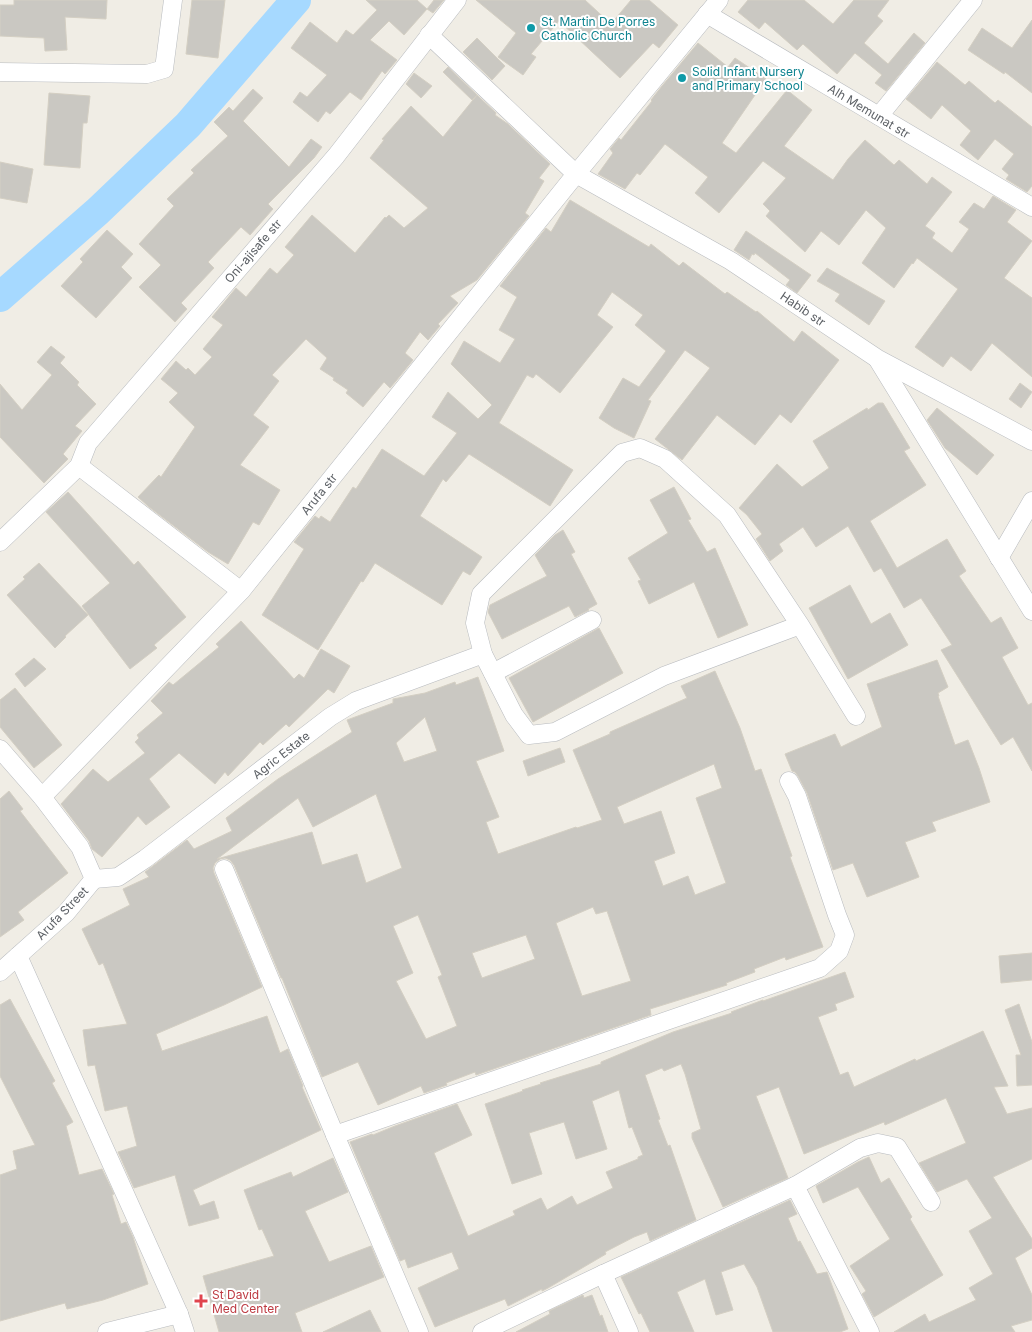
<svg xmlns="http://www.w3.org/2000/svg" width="1032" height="1332" font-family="Inter,sans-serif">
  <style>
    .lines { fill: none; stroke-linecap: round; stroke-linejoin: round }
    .river { stroke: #a6d9ff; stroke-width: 30 }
    .building { fill: #cac8c2; stroke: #d4cfc3; fill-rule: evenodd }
    .minor-casing { stroke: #b8bbbf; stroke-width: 19 }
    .minor { stroke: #fff; stroke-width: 18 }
    .culture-dot { fill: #0f9aa8; stroke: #fff; stroke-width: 2 }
    .health-dot { fill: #e0444e; stroke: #fff; stroke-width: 2 }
    .labels { text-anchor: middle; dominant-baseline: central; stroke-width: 4; stroke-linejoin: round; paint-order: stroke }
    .culture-label { font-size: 12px; fill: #0d838f; stroke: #fff; text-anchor: start }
    .street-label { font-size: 12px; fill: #5d6166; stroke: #fff }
    .health-label { font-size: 12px; fill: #be3a42; stroke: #fff; text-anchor: start }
  </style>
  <rect width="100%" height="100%" fill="#f0ede5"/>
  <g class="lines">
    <path class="river" d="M0,297L98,211L188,125L296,0"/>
  </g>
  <g class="building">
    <path d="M14,0H107L106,19L65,17L67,50L45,51L44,38L0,36V5H14Z"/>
    <path d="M192,0H225L218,58L186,54Z"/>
    <path d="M366,0H417L427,9L404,35L389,21L370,40L397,60L385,74L382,71L361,100L350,92L330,114L326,111L318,122L293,102L300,92L307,97L327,75L291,48L310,22L337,43L346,30L353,35L377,10Z"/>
    <path d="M434,0H444L433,13L427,9Z"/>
    <path d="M476,0H585L611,24L631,0H649L678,25L659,48L653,43L620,78L559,21L531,54L536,57L523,75L498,57L516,33Z"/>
    <path d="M748,0H804L833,24L854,0H889L877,16L883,21L864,43L888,64L914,33L925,43L886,91L875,83L882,75L855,53L837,74L803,44L797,50L765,22L759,29L738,12Z"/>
    <path d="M1032,20V93L1005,72L1004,74L968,50L982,28L1012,48Z"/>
    <path d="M477,38L505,66L492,80L463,52Z"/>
    <path d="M698,43L728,67L735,58L766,79L722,143L736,153L787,90L812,110L784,146L833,180L848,159L865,140L894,165L899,160L927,184L932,177L952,192L925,226L935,233L932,238L952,253L969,229L959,222L974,203L984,209L993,196L1016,210L1007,222L1032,241L1004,278L1032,298V377L992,343L971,371L951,356L943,367L915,347L958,289L917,258L913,264L912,263L894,288L862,263L886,228L866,210L839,245L821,231L805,252L766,216L770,211L763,204L786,178L763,161L719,213L695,193L708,177L665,144L640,175L637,173L625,189L598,174L613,153L610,149L619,138L621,140L652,101L651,100L662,86Z"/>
    <path d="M937,62L965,85L969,81L995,103L998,100L1032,127V186L1027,192L1006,179L1009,175L1002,169L1014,154L995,139L978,160L960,145L971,131L942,105L931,119L906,99Z"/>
    <path d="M448,67L477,95L472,100L443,72Z"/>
    <path d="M414,73L432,86L421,98L406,84Z"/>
    <path d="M253,89L263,98L243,121L289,167L311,139L322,147L314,158L268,204L273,209L250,235L241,227L208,262L214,268L181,303L187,309L175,322L139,287L161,265L139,244L174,206L167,199L194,173L191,170L228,136L214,122L229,107L233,111Z"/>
    <path d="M49,93L90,96L87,123H83L80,168L44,165Z"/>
    <path d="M477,95L496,113L495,115L508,124L550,164L539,178L544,181L525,213L529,216L477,280L450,296L458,303L438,324L440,326L428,340L420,332L405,353L413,360L396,381L390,388L384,382L363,407L346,393L348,390L333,380L334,378L320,369L327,358L306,339L272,375L279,381L253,415L269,427L240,465L280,490L259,525L253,522L228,564L208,552L149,507L138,497L159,475L161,477L195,427L169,402L178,393L161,379L176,361L186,370L188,368L195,375L212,357L203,349L223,325L212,317L236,288L246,297L270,268L277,274L294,255L285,247L312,215L355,253L385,217L386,218L389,215L404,228L428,208L370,158L384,140L382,139L411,106L443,137Z"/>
    <path d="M0,162L33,169L27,203L0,198Z"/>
    <path d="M570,200L649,247L651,244L679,266L683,262L725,294L727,292L756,312L757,311L794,342L802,331L839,360L791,423L780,414L755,445L717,415L682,460L655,439L710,368L685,350L648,400L651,401L634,438L614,428L599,418L623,378L639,387L666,351L635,325L643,315L612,292L597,315L613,327L560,393L536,374L533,378L527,375L499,423L573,470L550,506L469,454L446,482L443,479L420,516L482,557L470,575L463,571L442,605L375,563L363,582L361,581L318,650L262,615L304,549L294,542L315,516L319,519L321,516L330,522L353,487L356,489L382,449L424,476L457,433L432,417L448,392L478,419L492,405L451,364L464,341L500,363L515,339L499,330L517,297L500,286L546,228L551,232Z"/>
    <path d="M107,230L133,254L121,267L132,278L96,318L61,286L83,262L80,259Z"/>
    <path d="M746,231L811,275L797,293L786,285L790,280L755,253L754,255L752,254L749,260L734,250Z"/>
    <path d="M827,268L885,301L869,325L835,301L840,294L817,281Z"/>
    <path d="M51,346L65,357L60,363L79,382L77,385L96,404L75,426L82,431L63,454L68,459L44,483L0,437V384L22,410L52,375L37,362Z"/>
    <path d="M1020,383L1032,392L1021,408L1009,399Z"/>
    <path d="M878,403H883L910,448L904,451L926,485L870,521L897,568L947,539L966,571L959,576L991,623L1001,617L1018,648L1002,657L1028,705L1032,703V771L1013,737L1001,745L941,650L952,645L921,598L904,608L881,568L874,572L848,526L816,547L803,527L779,544L783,551L770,561L756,539L762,534L747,515L739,508L777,464L802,487L829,468L813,441L867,408L868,410Z"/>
    <path d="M937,408L994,455L977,475L945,448L927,420Z"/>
    <path d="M674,487L691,519L688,520L707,552L715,548L748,625L718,638L694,582L649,604L638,581L641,580L628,558L668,533L650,500Z"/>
    <path d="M68,492L134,565L138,561L186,617L154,645L157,648L130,669L82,606L110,583L46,512Z"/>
    <path d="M563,530L575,552L571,554L597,604L588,609L589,610L575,617L569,606L502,639L488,612L490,605L547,576L535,555L555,535Z"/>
    <path d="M39,563L88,615L65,636L66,637L55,648L7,595L25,579L23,577Z"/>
    <path d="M850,585L871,624L890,613L908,645L848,679L809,608Z"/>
    <path d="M241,621L294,679L299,674L304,678L321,649L350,666L334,693L328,689L289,727L286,724L263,745L260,742L228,776L225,772L215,784L179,753L149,779L170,807L146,825L138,816L102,857L92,849L89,841L61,804L93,769L108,782L145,753L135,742L139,738L137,735L163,713L151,701L169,682L173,685L219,647L216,644Z"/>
    <path d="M599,628L623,673L533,722L509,678Z"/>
    <path d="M34,658L46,669L25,687L15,674Z"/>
    <path d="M937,660L948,687L938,693L939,696H938L955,745L968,740L979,768L990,802L932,822L936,831L905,842L919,877L867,897L853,863L833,870L807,793L798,776L795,772L792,771L785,754L835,734L841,747L882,727L867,684Z"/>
    <path d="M715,671L740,728L755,771L761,769L792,856L790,857L823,947L786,960L785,957L754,969L755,972L726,983L727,985L650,1009L651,1015L476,1075L475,1072L446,1083L447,1085L424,1093L421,1086L378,1105L358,1062L322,1077L282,978H281L234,865L230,860L225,858L220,859L215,863L213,868L214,873L262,987L224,1005L156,1034L162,1051L267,1016L280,1053L288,1049L303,1086L302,1087L321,1130L193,1190L200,1206L214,1201L219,1218L189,1226L175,1175L134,1188L118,1152L137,1146L127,1106L105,1111L95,1065L88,1066L83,1030L127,1024L103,963L99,965L82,929L130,905L123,889L149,877L145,872L187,840L194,849L232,831L226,818L278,779L352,732L347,720L393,703V699L425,693L455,682L456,685L478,677L504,751L476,761L499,817L486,822L498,854L576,827L577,828L602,820L573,750L610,734V732L687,698L681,686ZM425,717L437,751L404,762L396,743ZM714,764L722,788L696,798L726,883L695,895L688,876L663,886L654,861L675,853L661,811L624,824L617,807ZM376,794L402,868L366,883L357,854L322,865L312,832L217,859L298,798L313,827ZM593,907L596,914L607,911L631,981L582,996L556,923ZM418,915L442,975L438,977L457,1026L426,1039L396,981L413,973L393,926ZM526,935L535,959L482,978L472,953Z"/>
    <path d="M15,688L62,745L34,768L0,727V700Z"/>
    <path d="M560,748L565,762L528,776L523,761Z"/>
    <path d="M9,791L23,809L20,811L68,873L18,912L24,920L0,937V799Z"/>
    <path d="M1032,953V980L1001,983L999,956Z"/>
    <path d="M845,972L854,997L835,1004L837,1010L818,1017L840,1075L848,1072L854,1087L915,1059L916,1061L983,1031L1008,1086L994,1087L1007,1114L1032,1108V1159L993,1177L1032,1239V1248L1015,1258L1032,1295V1320L1011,1326L1015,1332H894L925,1314L929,1322L976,1300L969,1288L993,1274L969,1231L992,1218L967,1179L937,1192L919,1163L966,1143L946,1098L885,1125L884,1122L804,1154L779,1087L756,1096L788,1178L723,1207L692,1138V1133L701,1129L685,1074L681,1064L664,1071L662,1068L645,1075L660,1119L658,1120L668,1146L670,1145L696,1220L650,1241L647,1232L634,1237L605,1252L606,1254L548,1288L542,1291V1289L508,1306L505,1299L435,1327L418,1288L459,1269L452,1252L408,1268L405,1259L400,1261L350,1142L372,1134L373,1135L395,1126L457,1104L472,1135L434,1153L468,1236L515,1215L513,1211L541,1198L547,1210L572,1196L577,1205L613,1188L606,1172L638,1159V1157L643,1155L632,1127L629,1128L619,1090L592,1101L607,1149L576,1159L564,1122L529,1133L542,1174L512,1184L485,1104L523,1091L522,1090L541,1084L540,1083L601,1064V1062L673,1032L732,1013L731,1012L763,1000V1001Z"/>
    <path d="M10,999L55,1081L52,1083L73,1122L66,1126L79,1175L102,1169L114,1194L112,1195L121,1224L126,1222L133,1237L148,1284L103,1300L67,1309L65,1303L0,1321V1175L17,1169L13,1151L35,1145L0,1076V1005Z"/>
    <path d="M1019,1004L1032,1042V1085L1017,1086L1016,1055H1021L1005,1010Z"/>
    <path d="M869,1157L881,1183L889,1178L912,1217L910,1219L943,1275L874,1317L862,1294L866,1291L850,1266L890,1239L858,1187L823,1203L816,1186L858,1162Z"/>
    <path d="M333,1158L348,1192L305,1211L329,1262L371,1246L384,1277L295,1313L302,1332H219L203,1276L274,1256L262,1229L259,1230L244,1190L291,1172L293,1177Z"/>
    <path d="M790,1200L797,1214L788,1218L798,1242L800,1241L817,1274L827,1272L848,1329L840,1332H773L757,1287L744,1264L721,1272L733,1310L716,1315L705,1279L677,1292L694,1332H650L641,1313L639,1314L621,1277Z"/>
    <path d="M583,1295L584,1298L592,1295L600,1316L602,1315L608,1332H516L550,1314L549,1311Z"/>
    <path d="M370,1310L381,1332H323Z"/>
  </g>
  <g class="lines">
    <defs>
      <g id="minor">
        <path d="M707,14L1032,207"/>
        <path d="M429,35L576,174L731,261L878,359L1032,441"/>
        <path d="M0,72L147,74L164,69L173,0"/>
        <path d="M879,116L973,0"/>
        <path d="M878,360L1032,611"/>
        <path d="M79,466L241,591"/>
        <path d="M0,542L79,466L88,443L336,156L457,0"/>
        <path d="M999,558L1032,501"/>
        <path d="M800,625L664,676L555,732L529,735L514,715L483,654L475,623L481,594L622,453L640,448L665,459L727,515L800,625L856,716"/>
        <path d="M493,673L592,620"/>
        <path d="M0,749L42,797L80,847L94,879L66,913L0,972"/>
        <path d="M42,797L241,591L576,174L719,0"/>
        <path d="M224,869L335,1135L419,1332"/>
        <path d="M94,879L118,877L145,859L330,717L356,701L483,654"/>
        <path d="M18,956L179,1314L185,1332"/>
        <path d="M335,1135L820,968L839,951L845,935L837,915L797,796L789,781"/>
        <path d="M795,1186L870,1332"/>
        <path d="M603,1274L629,1332"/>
        <path d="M107,1332L179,1314"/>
        <path d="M482,1332L603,1274L795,1186L860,1148L878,1143L897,1147L931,1202"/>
      </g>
    </defs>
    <use href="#minor" class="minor-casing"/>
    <use href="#minor" class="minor"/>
  </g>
  <g class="culture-dot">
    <circle cx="531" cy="28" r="5"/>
    <circle cx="682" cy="78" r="5"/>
  </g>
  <path class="health-dot" d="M198.5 1293.5h5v5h5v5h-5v5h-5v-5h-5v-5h5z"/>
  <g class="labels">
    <g class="culture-label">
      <text x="541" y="21">St. Martin De Porres<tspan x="541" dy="14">Catholic Church</tspan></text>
      <text x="692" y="71">Solid Infant Nursery<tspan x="692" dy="14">and Primary School</tspan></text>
    </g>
    <g class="street-label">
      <text transform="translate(869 111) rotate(31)">Alh Memunat str</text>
      <text transform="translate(253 251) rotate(-49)">Oni-ajisafe str</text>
      <text transform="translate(803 309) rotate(34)">Habib str</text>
      <text transform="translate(319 494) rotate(-51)">Arufa str</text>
      <text transform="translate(281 755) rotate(-38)">Agric Estate</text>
      <text transform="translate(62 913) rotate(-46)">Arufa Street</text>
    </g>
    <g class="health-label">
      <text x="212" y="1294">St David<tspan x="212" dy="14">Med Center</tspan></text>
    </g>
  </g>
</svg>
